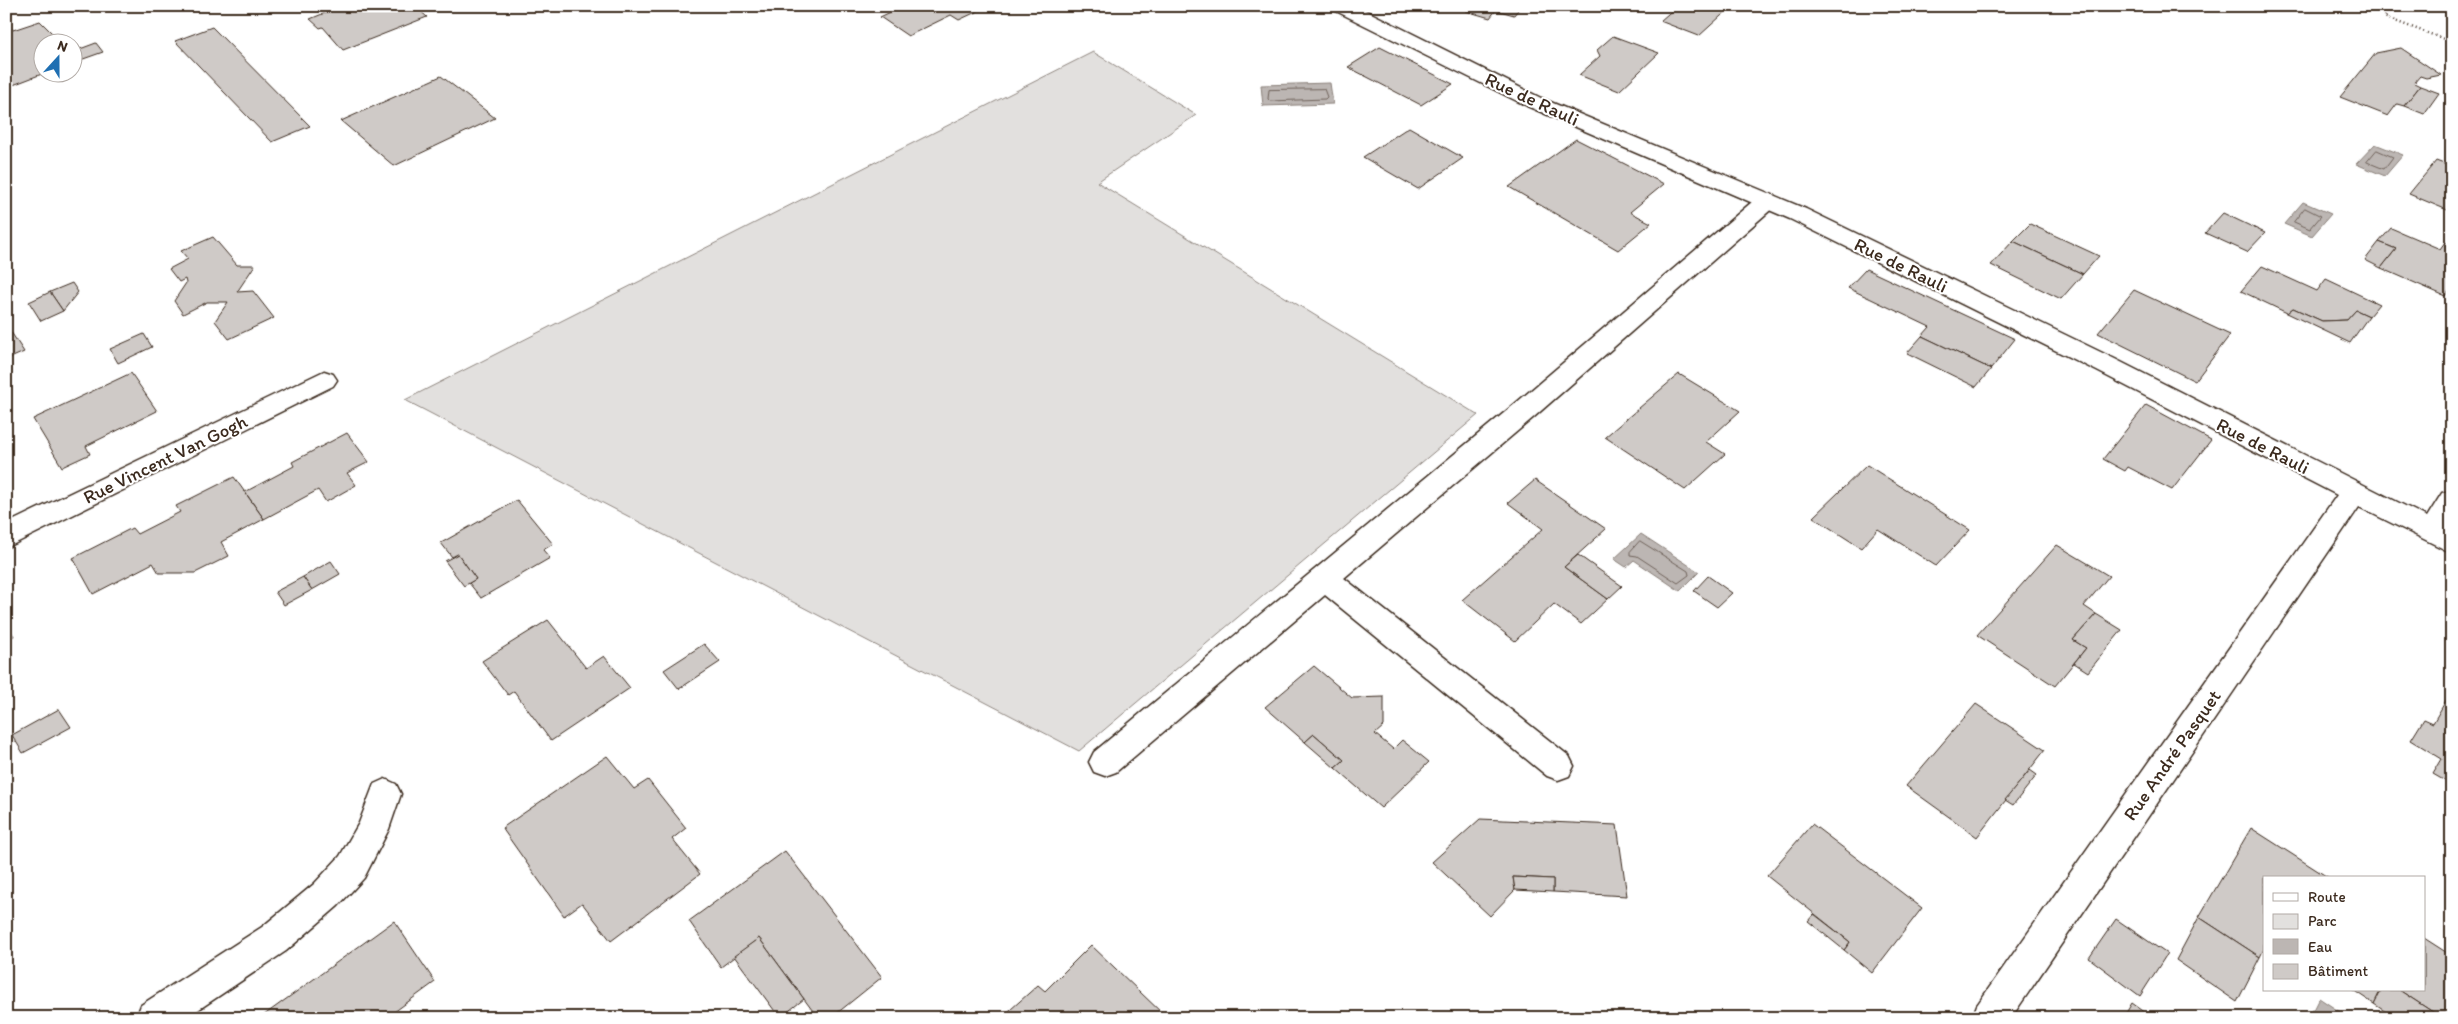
<svg xmlns="http://www.w3.org/2000/svg" width="2458" height="1024" font-family="Itim,sans-serif">
  <style>
    .green { fill: #e2e0de; stroke: #8e857e }
    .water { fill: #bcb6b3; stroke: #887e77 }
    .lines { fill: none; stroke-linecap: round; stroke-linejoin: round }
    .shore { stroke: #6f625a; stroke-width: 1 }
    .building { fill: #cfcac7; stroke: #3b2a1e }
    .lane-casing { stroke: #3b2a1e; stroke-width: 3 }
    .street-casing { stroke: #3b2a1e; stroke-width: 3 }
    .path { stroke: #3b2a1e; stroke-width: 2.5; stroke-dasharray: 1 3; stroke-linecap: butt }
    .lane { fill: #fff; fill-rule: evenodd }
    .street { fill: #fff; fill-rule: evenodd }
    .labels { text-anchor: middle; dominant-baseline: central; stroke-width: 4; stroke-linejoin: round; paint-order: stroke }
    .street-label { font-size: 19px; fill: #3b2a1e; stroke: #fff }
  </style>
  <rect width="100%" height="100%" fill="#fff"/>
  <filter id="ink" filterUnits="userSpaceOnUse"><feTurbulence type="fractalNoise" baseFrequency=".02" numOctaves="2"/><feDisplacementMap in="SourceGraphic" scale="10" xChannelSelector="R" yChannelSelector="G"/><feConvolveMatrix kernelMatrix="1 2 1 2 8 2 1 2 1" color-interpolation-filters="sRGB"/></filter>
  <g filter="url(#ink)">
    <path class="green" d="M1093,52L1196,115L1097,182L1478,415L1079,751L405,400Z"/>
    <g class="water">
      <path d="M1330,83L1333,104L1263,106L1261,85Z"/>
      <path d="M2375,144L2403,155L2385,176L2356,164Z"/>
      <path d="M2303,202L2331,214L2312,236L2284,224Z"/>
      <path d="M1641,534L1699,572L1680,591L1634,560L1626,567L1614,559Z"/>
      <path d="M2319,998L2349,1018H2309Z"/>
    </g>
    <g class="lines">
      <g class="shore">
        <path d="M1324,89L1327,97L1325,99L1270,101L1268,99L1269,90Z"/>
        <path d="M2377,150L2393,157L2384,169L2367,162Z"/>
        <path d="M2305,208L2321,216L2310,229L2294,222Z"/>
        <path d="M1640,541L1688,571L1689,575L1678,583L1637,556L1630,555V552Z"/>
      </g>
    </g>
    <g class="building">
      <path d="M342,6H407L411,10L417,8L427,17L343,50L323,27L320,28L310,19Z"/>
      <path d="M903,6H989L959,20L951,15L908,36L880,17Z"/>
      <path d="M1469,6H1521L1514,15L1496,10L1490,18L1466,11L1471,7Z"/>
      <path d="M1677,6H1732L1699,36L1660,21Z"/>
      <path d="M40,21L61,42H42V72H47L13,85L6,76V22L13,30Z"/>
      <path d="M212,27L310,126L272,142L175,41Z"/>
      <path d="M1613,36L1659,53L1619,91L1579,75L1600,56L1597,50Z"/>
      <path d="M96,43L103,52L72,63V52Z"/>
      <path d="M1380,47L1453,84L1421,105L1348,67Z"/>
      <path d="M2401,48L2441,75L2426,78L2420,76L2414,83L2420,86L2404,106L2397,104L2388,116L2340,97L2376,53Z"/>
      <path d="M441,76L495,118L394,166L341,121Z"/>
      <path d="M2420,86L2439,93L2424,114L2404,106Z"/>
      <path d="M1409,127L1463,158L1418,189L1363,157Z"/>
      <path d="M1576,139L1664,184L1630,212L1651,223L1618,250L1509,187Z"/>
      <path d="M2436,161L2452,167V212L2409,194Z"/>
      <path d="M2223,213L2265,233L2247,252L2205,233Z"/>
      <path d="M2030,224L2099,256L2083,274L2013,241Z"/>
      <path d="M2391,228L2440,249L2445,242L2452,245V287L2445,296L2381,268L2396,249L2379,242Z"/>
      <path d="M213,237L237,265H255L237,292L253,291L274,318L229,339L215,321L228,302H207L183,314L174,301L186,283L185,279L179,282L169,269L188,259L181,251Z"/>
      <path d="M2013,241L2083,274L2061,299L1991,265Z"/>
      <path d="M2379,242L2396,249L2381,268L2365,260Z"/>
      <path d="M2262,266L2317,291L2326,279L2379,304L2369,316L2356,310L2347,320L2322,321L2293,308L2287,313L2241,291Z"/>
      <path d="M1866,269L2015,339L1991,369L1922,336L1930,327L1848,288Z"/>
      <path d="M72,283L78,292L63,311L50,292Z"/>
      <path d="M2134,290L2230,335L2195,381L2098,333Z"/>
      <path d="M50,292L63,311L41,321L29,302Z"/>
      <path d="M2293,308L2322,321L2347,320L2356,310L2369,316L2350,343L2287,313Z"/>
      <path d="M9,329L24,352L6,360V330Z"/>
      <path d="M144,334L152,347L118,363L110,349Z"/>
      <path d="M1922,336L1991,369L1976,387L1907,353Z"/>
      <path d="M131,373L157,411L86,446L90,454L62,467L33,419Z"/>
      <path d="M1679,374L1740,411L1706,442L1725,454L1685,490L1605,437Z"/>
      <path d="M2146,405L2211,440L2172,490L2128,467L2125,471L2103,459Z"/>
      <path d="M347,433L369,462L347,473L356,485L326,502L318,490L264,519L245,492L294,466L292,462Z"/>
      <path d="M1867,465L1970,530L1936,566L1878,529L1861,548L1813,517Z"/>
      <path d="M234,477L264,519L221,542L229,556L195,573H159L153,563L93,594L73,558L132,528L137,534L180,512L176,506Z"/>
      <path d="M1535,480L1606,529L1564,567L1608,599L1581,624L1554,604L1515,641L1462,600L1543,529L1508,503Z"/>
      <path d="M517,500L553,544L543,550L550,558L481,598L469,583L476,579L458,554L452,557L441,543Z"/>
      <path d="M2057,545L2109,576L2084,606L2096,614L2073,640L2086,648L2055,686L1977,635Z"/>
      <path d="M458,554L476,579L464,586L445,561Z"/>
      <path d="M1578,555L1622,586L1608,599L1564,567Z"/>
      <path d="M331,561L340,574L312,590L303,577Z"/>
      <path d="M1708,576L1732,593L1717,607L1694,591Z"/>
      <path d="M303,577L312,590L284,605L275,592Z"/>
      <path d="M2096,614L2122,630L2088,672L2074,663L2086,648L2073,640Z"/>
      <path d="M548,620L586,668L604,656L630,688L551,741L514,691L508,695L482,661Z"/>
      <path d="M6,623L14,636L6,640Z"/>
      <path d="M704,644L720,662L679,689L664,670Z"/>
      <path d="M1314,666L1352,698L1384,697V726L1375,734L1393,749L1402,740L1429,762L1381,808L1335,768L1344,760L1314,734L1305,742L1265,707Z"/>
      <path d="M2452,690V785L2433,774L2442,759L2411,740L2424,719L2433,723Z"/>
      <path d="M1976,704L2045,750L1977,837L1906,786Z"/>
      <path d="M59,709L71,727L23,753L12,735Z"/>
      <path d="M1314,734L1344,760L1335,768L1305,742Z"/>
      <path d="M607,756L634,789L648,780L686,828L672,839L700,874L611,941L582,903L564,916L502,828Z"/>
      <path d="M2030,770L2037,775L2013,805L2005,800Z"/>
      <path d="M1480,819L1617,825L1627,896L1553,892V879L1513,877L1515,890L1490,916L1432,862Z"/>
      <path d="M1812,824L1922,908L1872,973L1844,950L1850,942L1767,876Z"/>
      <path d="M2251,828L2329,878H2264V949L2260,957L2199,917Z"/>
      <path d="M785,851L882,977L831,1018H818L759,938L721,967L689,921Z"/>
      <path d="M1513,877L1553,879V892L1515,890Z"/>
      <path d="M1814,914L1850,942L1844,950L1808,921Z"/>
      <path d="M2199,917L2260,957L2237,1002L2176,960Z"/>
      <path d="M2116,919L2167,954L2140,996L2089,958Z"/>
      <path d="M394,921L435,982L386,1018H260Z"/>
      <path d="M759,938L804,999L780,1018L734,956Z"/>
      <path d="M2424,938L2452,956V1018H2442L2399,990H2424Z"/>
      <path d="M1091,945L1164,1015L1162,1018H1001L1038,985L1045,991Z"/>
      <path d="M2353,990H2381L2374,1004Z"/>
      <path d="M2381,990H2399L2442,1018H2395L2374,1004Z"/>
      <path d="M2132,1003L2153,1018H2123Z"/>
    </g>
    <g class="lines">
      <defs>
        <g id="lane">
          <path d="M1767,194L1775,196L1778,201L1775,206L1534,417L1344,578L1569,756L1574,766L1569,776L1558,780L1547,776L1325,595L1116,772L1105,776L1094,772L1089,762L1094,752L1516,403L1759,196Z"/>
          <path d="M385,779L396,784L401,794L389,829L364,878L338,906L286,951L186,1018H136L141,1005L262,927L314,884L340,856L359,823L374,784Z"/>
        </g>
        <g id="street">
          <path d="M1332,6H1357L1541,98L1806,209L2115,359L2427,517L2442,493L2452,490V524L2449,528L2452,529V553L2359,507L2011,1018H1972L1977,1005L2337,495L2097,371L1790,219L1527,106L1334,10Z"/>
          <path d="M324,371L333,374L337,380L333,386L6,548V524Z"/>
        </g>
      </defs>
      <use href="#lane" class="lane-casing"/>
      <use href="#street" class="street-casing"/>
      <path class="path" d="M2393,6L2384,17L2452,42"/>
      <use href="#lane" class="lane"/>
      <use href="#street" class="street"/>
    </g>
  </g>
  <g class="labels">
    <g class="street-label">
      <text transform="translate(1532 99) rotate(25)">Rue de Rauli</text>
      <text transform="translate(1901 265) rotate(26)">Rue de Rauli</text>
      <text transform="translate(2263 446) rotate(27)">Rue de Rauli</text>
      <text transform="translate(165 459) rotate(-26)">Rue Vincent Van Gogh</text>
      <text transform="translate(2172 755) rotate(-55)">Rue André Pasquet</text>
    </g>
  </g>
  <rect width="2458" height="1024" fill="none" stroke="#fff" stroke-width="25"/>
  <rect x="12" y="12" width="2433" height="999" fill="none" stroke="#3b2a1e" stroke-width="2" filter="url(#ink)"/>
  <rect x="2263" y="876" width="162" height="115" fill="#ffffff" stroke="#b1aaa5"/>
  <rect x="2273" y="893" width="25" height="8" fill="#ffffff" stroke="#b1aaa5"/>
  <text x="2308" y="902" font-size="15" fill="#3b2a1e">Route</text>
  <rect x="2273" y="914" width="25" height="15" fill="#e2e0de" stroke="#b1aaa5"/>
  <text x="2308" y="926" font-size="15" fill="#3b2a1e">Parc</text>
  <rect x="2273" y="939" width="25" height="15" fill="#bcb6b3" stroke="#b1aaa5"/>
  <text x="2308" y="952" font-size="15" fill="#3b2a1e">Eau</text>
  <rect x="2273" y="964" width="25" height="15" fill="#cfcac7" stroke="#b1aaa5"/>
  <text x="2308" y="976" font-size="15" fill="#3b2a1e">Bâtiment</text>
  <g transform="translate(58 58) rotate(21)"><circle r="24" fill="#ffffff" stroke="#b1aaa5"/>
  <path d="M0-4L9 19L0 12L-9 19Z" fill="#1f6fb2"/>
  <text y="-8" font-size="14" font-weight="bold" text-anchor="middle" fill="#3b2a1e">N</text>
  </g>
</svg>
